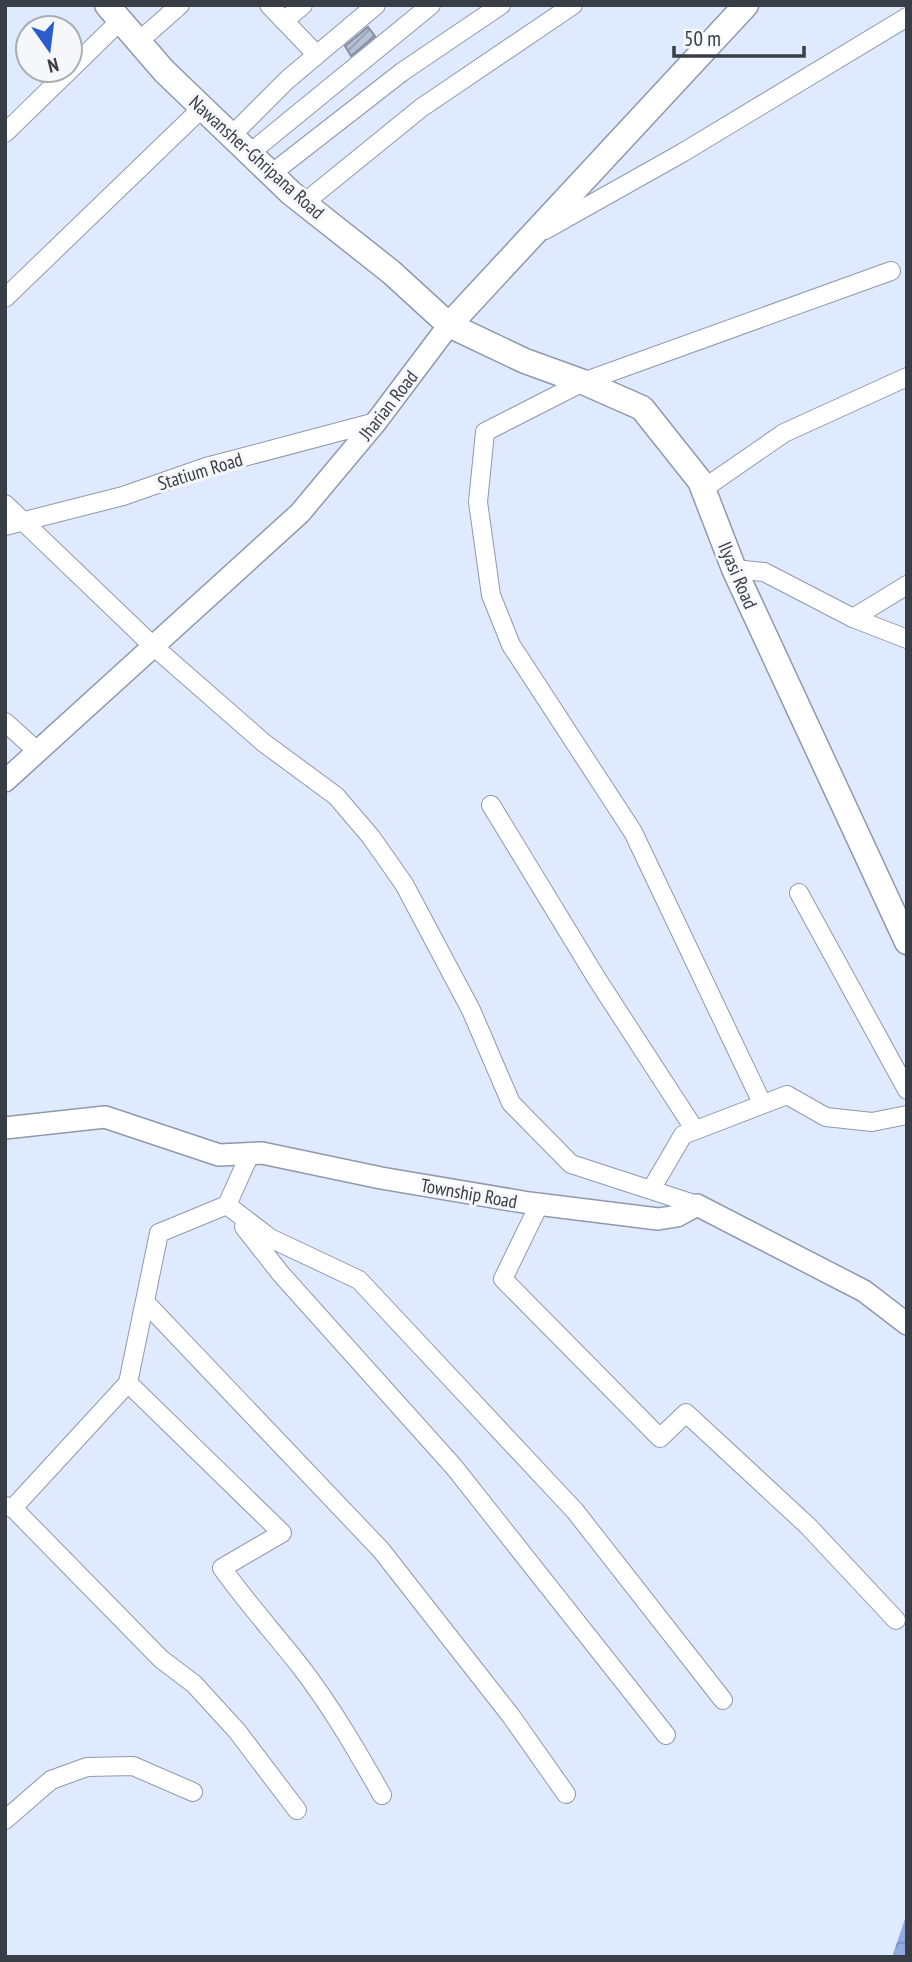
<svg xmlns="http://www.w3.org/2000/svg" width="912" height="1962" font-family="'PT Sans Narrow',sans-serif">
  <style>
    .forest { fill: url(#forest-crowns) }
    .shadow { fill: #0003 }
    .building { fill: url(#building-hatch); stroke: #858fa2; stroke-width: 2 }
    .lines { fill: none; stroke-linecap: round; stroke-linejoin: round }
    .minor-casing { stroke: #8f99ac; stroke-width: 20 }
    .tertiary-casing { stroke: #8f99ac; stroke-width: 24 }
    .secondary-casing { stroke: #8f99ac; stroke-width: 27 }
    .minor { stroke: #fff; stroke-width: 18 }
    .tertiary { stroke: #fff; stroke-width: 21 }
    .secondary { stroke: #fff; stroke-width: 24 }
    .labels { text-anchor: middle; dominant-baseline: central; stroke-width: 6; stroke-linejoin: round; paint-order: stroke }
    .street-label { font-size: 19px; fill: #393d45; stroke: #f5f7fb }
  </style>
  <defs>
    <pattern id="forest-crowns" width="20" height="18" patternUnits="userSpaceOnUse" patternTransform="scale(1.75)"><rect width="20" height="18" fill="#91ace1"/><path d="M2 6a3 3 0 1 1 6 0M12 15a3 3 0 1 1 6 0" fill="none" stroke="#778db8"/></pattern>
    <pattern id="building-hatch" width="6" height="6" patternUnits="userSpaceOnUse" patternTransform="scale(1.75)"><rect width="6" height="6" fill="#b6c0d4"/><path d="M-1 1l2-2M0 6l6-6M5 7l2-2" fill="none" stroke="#959dae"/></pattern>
  </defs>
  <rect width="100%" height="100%" fill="#dfeaff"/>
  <path class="forest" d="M907,1913V1957H892Z"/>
  <path class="shadow" d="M368,29L379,41L357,59L353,54Z"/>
  <path class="building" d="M368,27L375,36L351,56L345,46Z"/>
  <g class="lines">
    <defs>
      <g id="minor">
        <path d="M269,5L316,54"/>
        <path d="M284,21L303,5"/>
        <path d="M138,42L180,5"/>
        <path d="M5,133L120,21"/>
        <path d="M231,136L287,80L376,5"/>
        <path d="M250,153L431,5"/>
        <path d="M271,174L402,72L501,5"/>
        <path d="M304,203L421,108L573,5"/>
        <path d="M545,230L682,153L907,17"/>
        <path d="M5,298L202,108"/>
        <path d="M703,489L784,433L907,377"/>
        <path d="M5,504L152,645L264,743L336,796L371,837L404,884L471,1010L511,1103L571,1164L697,1205"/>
        <path d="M5,526L123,496L206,467L376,422"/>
        <path d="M734,569L764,572L853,618L907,639"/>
        <path d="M853,618L907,585"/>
        <path d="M5,722L37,751"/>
        <path d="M491,805L597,979L695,1130"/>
        <path d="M799,893L907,1090"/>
        <path d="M762,1103L633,832L511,645L491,595L478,502L485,432L583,382L891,271"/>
        <path d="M652,1188L683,1135L787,1095L826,1117L872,1122L907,1115"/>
        <path d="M227,1205L270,1238L359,1280L575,1511L723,1700"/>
        <path d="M539,1205L503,1279L660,1438L686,1413L808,1526L896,1620"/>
        <path d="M244,1227L281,1274L454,1467L666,1735"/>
        <path d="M145,1302L381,1550L511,1716L566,1794"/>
        <path d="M128,1383L282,1533L222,1568C247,1603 274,1633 300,1666C331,1706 357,1751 382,1795"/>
        <path d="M5,1506L13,1508L128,1383L159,1233L227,1205L250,1154"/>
        <path d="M13,1508L161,1659L194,1684L237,1731L297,1810"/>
        <path d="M5,1820L51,1780L87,1767L133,1766L193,1792"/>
      </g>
      <g id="tertiary">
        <path d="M5,781L300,513L376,422L449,325"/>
        <path d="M5,1128L105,1117L219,1155L262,1153L381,1178L529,1203L658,1219L677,1216L697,1205L864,1291L907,1324"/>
      </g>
      <g id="secondary">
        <path d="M107,5L164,71L291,193L391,272L449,325L525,361L583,382L642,408L700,481L734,569L907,942"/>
        <path d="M449,325L746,5"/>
      </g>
    </defs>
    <use href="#minor" class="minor-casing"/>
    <use href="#tertiary" class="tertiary-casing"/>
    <use href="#secondary" class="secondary-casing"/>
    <use href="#minor" class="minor"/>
    <use href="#tertiary" class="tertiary"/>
    <use href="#secondary" class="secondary"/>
  </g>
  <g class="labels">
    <g class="street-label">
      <text transform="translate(257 157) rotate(42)">Nawansher-Ghripana Road</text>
      <text transform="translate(388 405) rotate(-52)">Jharian Road</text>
      <text transform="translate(200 471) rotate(-17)">Statium Road</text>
      <text transform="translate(738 575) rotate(67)">Ilyasi Road</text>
      <text transform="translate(469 1193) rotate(10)">Township Road</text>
    </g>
  </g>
  <rect width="912" height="1962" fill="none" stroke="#393d45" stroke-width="14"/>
  <g transform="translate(49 49) rotate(166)"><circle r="33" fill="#f5f7fb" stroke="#aaadb2" stroke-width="2"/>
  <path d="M0-5L12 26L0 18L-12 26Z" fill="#2b5ccb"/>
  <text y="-10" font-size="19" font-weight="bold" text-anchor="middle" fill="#393d45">N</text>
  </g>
  <path d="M674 46v10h130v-10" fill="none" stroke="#393d45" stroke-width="3.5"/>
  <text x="684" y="46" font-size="21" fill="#393d45" stroke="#f5f7fb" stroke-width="5" paint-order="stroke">50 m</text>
</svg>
